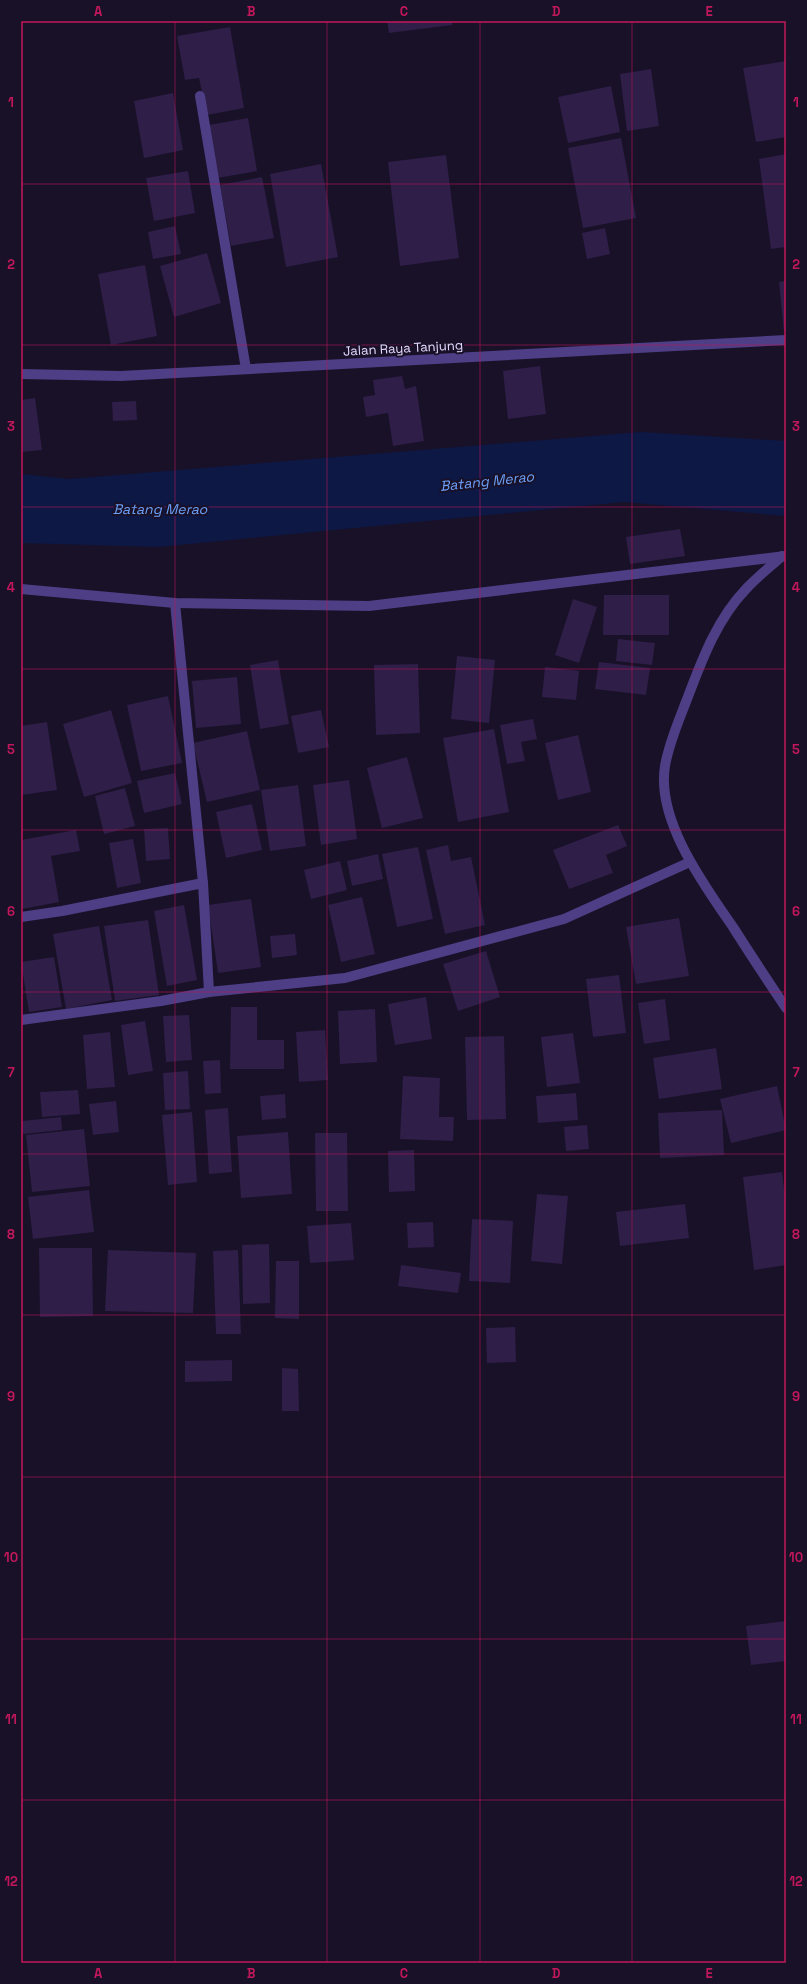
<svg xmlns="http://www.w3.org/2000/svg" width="807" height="1984" font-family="'Space Grotesk',sans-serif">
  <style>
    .water { fill: #0d1845 }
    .building { fill: #2e1e48 }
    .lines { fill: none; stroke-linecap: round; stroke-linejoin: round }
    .minor { stroke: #4d3e85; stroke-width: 10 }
    .grid { fill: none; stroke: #c2185b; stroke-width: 1; stroke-opacity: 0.55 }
    .labels { text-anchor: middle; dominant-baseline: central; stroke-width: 4; stroke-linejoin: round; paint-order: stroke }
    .street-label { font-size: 13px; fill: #e4dafe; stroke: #191128 }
    .water-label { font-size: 14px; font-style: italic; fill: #6ca0f9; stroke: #191128 }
    .neatline { fill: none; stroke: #c2185b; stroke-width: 1.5 }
    .grid-label { font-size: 13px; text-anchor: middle; font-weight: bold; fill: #c2185b }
  </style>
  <rect width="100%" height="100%" fill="#191128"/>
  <path class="water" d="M641,432L786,441V516L624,502L158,547L21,543V474L69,479Z"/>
  <g class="building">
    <path d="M387,21H452V25L389,33Z"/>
    <path d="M230,27L244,108L207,115L199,78L185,80L177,36Z"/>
    <path d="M786,61V137L756,142L743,68Z"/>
    <path d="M651,69L659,126L627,131L620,74Z"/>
    <path d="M611,86L620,132L568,143L558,97Z"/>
    <path d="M173,93L183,150L144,158L134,101Z"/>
    <path d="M248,118L257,171L218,178L209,125Z"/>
    <path d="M621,138L636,218L583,228L568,148Z"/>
    <path d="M786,154V247L771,249L759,159Z"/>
    <path d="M446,155L459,258L400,266L388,162Z"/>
    <path d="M321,164L338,257L286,267L270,174Z"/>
    <path d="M188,171L195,213L154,221L146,178Z"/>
    <path d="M262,177L274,238L231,246L220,185Z"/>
    <path d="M175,226L181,254L153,259L148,232Z"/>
    <path d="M605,228L610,254L587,259L582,233Z"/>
    <path d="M207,253L221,303L174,317L160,266Z"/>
    <path d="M145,265L157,336L111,345L98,274Z"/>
    <path d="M786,281V331L784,332L779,282Z"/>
    <path d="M540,366L546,414L508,419L503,371Z"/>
    <path d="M402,376L405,389L416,386L424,441L393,446L388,413L366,417L363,397L375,395L373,380Z"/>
    <path d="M35,398L42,450L21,452V400Z"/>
    <path d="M136,401L137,420L113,421L112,402Z"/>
    <path d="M680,529L685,556L630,564L626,537Z"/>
    <path d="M604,595H669V635H603Z"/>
    <path d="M573,599L597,607L579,663L555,655Z"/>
    <path d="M618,639L655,643L652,665L616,661Z"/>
    <path d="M457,656L495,660L489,723L451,719Z"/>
    <path d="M278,660L289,724L260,729L250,665Z"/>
    <path d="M599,662L650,668L646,695L595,689Z"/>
    <path d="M418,664L420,733L376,735L374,665Z"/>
    <path d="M545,667L579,671L576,700L542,697Z"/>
    <path d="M237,677L241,724L196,728L192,681Z"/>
    <path d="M168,696L182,763L141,771L127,705Z"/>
    <path d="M111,710L132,783L84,797L63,724Z"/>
    <path d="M321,710L329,747L298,753L291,716Z"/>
    <path d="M533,719L537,739L521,742L525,761L507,764L500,725Z"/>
    <path d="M47,722L57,790L21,795V726Z"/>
    <path d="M494,729L509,812L458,822L443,738Z"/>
    <path d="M247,731L260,790L207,802L193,743Z"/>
    <path d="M578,735L591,792L558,800L545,743Z"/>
    <path d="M407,757L423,818L382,828L367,768Z"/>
    <path d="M175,773L182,804L144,813L137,781Z"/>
    <path d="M349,780L357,839L321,845L313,785Z"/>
    <path d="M298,785L306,846L270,851L261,790Z"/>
    <path d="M125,788L135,826L104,834L95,796Z"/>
    <path d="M252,804L262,850L226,858L216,812Z"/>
    <path d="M618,825L627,846L606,855L613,873L569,889L553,850Z"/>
    <path d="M168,828L170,859L146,861L144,829Z"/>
    <path d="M76,830L80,851L51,856L59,902L22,909L21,840Z"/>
    <path d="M133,839L141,883L117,888L109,843Z"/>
    <path d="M448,845L451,861L471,857L485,925L445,934L426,850Z"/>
    <path d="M418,847L433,919L397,927L382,854Z"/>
    <path d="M378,854L383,879L352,886L347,861Z"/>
    <path d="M340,861L347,890L311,899L304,870Z"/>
    <path d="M362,897L375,954L341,962L328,905Z"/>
    <path d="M251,899L261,967L218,973L208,905Z"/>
    <path d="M184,905L197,980L167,986L154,911Z"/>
    <path d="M679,918L689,976L636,984L626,927Z"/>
    <path d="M148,920L159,995L115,1001L104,926Z"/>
    <path d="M99,926L112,1000L66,1009L53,934Z"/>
    <path d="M295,934L297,955L272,958L270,936Z"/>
    <path d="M486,951L500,997L458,1011L443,964Z"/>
    <path d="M54,957L62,1007L29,1012L21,962Z"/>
    <path d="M619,975L626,1033L593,1037L586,979Z"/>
    <path d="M426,997L432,1039L395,1045L388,1004Z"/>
    <path d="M665,999L670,1040L644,1044L638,1003Z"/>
    <path d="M231,1007H257V1040H284V1069H230Z"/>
    <path d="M375,1009L377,1062L340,1064L338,1011Z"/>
    <path d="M189,1015L192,1060L166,1062L163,1016Z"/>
    <path d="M145,1021L153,1071L128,1075L121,1025Z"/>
    <path d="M325,1030L328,1080L299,1082L296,1032Z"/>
    <path d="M110,1032L115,1087L87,1089L83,1035Z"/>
    <path d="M573,1033L580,1083L547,1087L541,1037Z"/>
    <path d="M504,1036L506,1119L467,1120L465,1037Z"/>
    <path d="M716,1048L722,1089L659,1099L653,1058Z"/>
    <path d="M220,1060L221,1093L205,1094L203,1061Z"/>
    <path d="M188,1071L190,1109L165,1110L163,1073Z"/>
    <path d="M403,1076L440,1078L439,1117H454L453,1141L400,1139Z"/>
    <path d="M777,1086L786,1130L731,1143L720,1099Z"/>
    <path d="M78,1090L80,1114L42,1117L40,1092Z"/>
    <path d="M576,1093L578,1120L538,1123L536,1096Z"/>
    <path d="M285,1094L286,1118L262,1120L260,1096Z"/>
    <path d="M116,1101L119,1132L93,1135L89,1104Z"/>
    <path d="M228,1108L232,1172L209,1174L205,1110Z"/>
    <path d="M722,1110L724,1155L660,1158L658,1113Z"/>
    <path d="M192,1112L197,1182L168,1185L162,1115Z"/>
    <path d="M61,1117L62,1130L23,1134L22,1121Z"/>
    <path d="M587,1125L589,1149L566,1151L564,1127Z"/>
    <path d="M84,1129L90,1186L32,1192L26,1135Z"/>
    <path d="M288,1132L292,1194L241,1198L237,1136Z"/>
    <path d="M315,1133H347L348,1211H316Z"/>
    <path d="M414,1150L415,1191L389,1192L388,1151Z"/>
    <path d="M782,1172L786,1205V1265L754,1270L743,1177Z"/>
    <path d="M89,1190L94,1232L33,1239L28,1197Z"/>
    <path d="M537,1194L568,1196L562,1264L531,1261Z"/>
    <path d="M685,1204L689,1238L620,1246L616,1212Z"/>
    <path d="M472,1219L513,1221L510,1283L469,1281Z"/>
    <path d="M433,1222L434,1247L408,1248L407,1223Z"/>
    <path d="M351,1223L354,1260L310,1263L307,1226Z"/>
    <path d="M269,1244L270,1303L243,1304L242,1245Z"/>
    <path d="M39,1248H92L93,1316L40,1317Z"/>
    <path d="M108,1250L196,1253L193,1313L105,1311Z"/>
    <path d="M238,1250L241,1334H216L213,1251Z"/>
    <path d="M276,1261H299V1319L275,1318Z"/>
    <path d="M401,1265L461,1273L458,1293L398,1286Z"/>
    <path d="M515,1327L516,1362L487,1363L486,1328Z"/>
    <path d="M232,1360V1381L185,1382V1361Z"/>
    <path d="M282,1368L298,1369L299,1411H282Z"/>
    <path d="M786,1621V1661L751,1665L746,1626Z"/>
  </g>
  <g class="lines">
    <g class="minor">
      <path d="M200,96L246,369"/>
      <path d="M21,374L121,376L786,340"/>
      <path d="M782,556C770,567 757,577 746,589C718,618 703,657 689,694C680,718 669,742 665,766C656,820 704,885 733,927C750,954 768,981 786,1008"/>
      <path d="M21,589L175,603L369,606L786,556"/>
      <path d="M175,603L203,883L209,992"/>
      <path d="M21,917L62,911L203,883"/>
      <path d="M21,1020L161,1001L209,992L345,978L564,919L690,862"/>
    </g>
  </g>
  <path class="grid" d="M175,21V1963M327,21V1963M480,21V1963M632,21V1963M21,184H786M21,345H786M21,507H786M21,669H786M21,830H786M21,992H786M21,1154H786M21,1315H786M21,1477H786M21,1639H786M21,1800H786"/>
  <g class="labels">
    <g class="street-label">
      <text transform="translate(403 348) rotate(-3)">Jalan Raya Tanjung</text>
    </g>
    <g class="water-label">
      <text transform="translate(487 481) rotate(-6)">Batang Merao</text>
      <text x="160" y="509">Batang Merao</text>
    </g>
  </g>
  <rect width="807" height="1984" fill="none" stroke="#191128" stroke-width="44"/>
  <rect x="22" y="22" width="763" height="1940" class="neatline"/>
  <g class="grid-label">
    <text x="98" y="16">A</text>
    <text x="251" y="16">B</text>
    <text x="404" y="16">C</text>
    <text x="556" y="16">D</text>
    <text x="709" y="16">E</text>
    <text x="11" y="107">1</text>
    <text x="796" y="107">1</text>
    <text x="11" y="269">2</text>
    <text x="796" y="269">2</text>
    <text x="11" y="431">3</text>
    <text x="796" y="431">3</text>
    <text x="11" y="592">4</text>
    <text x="796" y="592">4</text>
    <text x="11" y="754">5</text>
    <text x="796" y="754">5</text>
    <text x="11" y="916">6</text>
    <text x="796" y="916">6</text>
    <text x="11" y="1077">7</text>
    <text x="796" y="1077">7</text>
    <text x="11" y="1239">8</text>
    <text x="796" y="1239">8</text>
    <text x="11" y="1401">9</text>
    <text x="796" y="1401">9</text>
    <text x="11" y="1562">10</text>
    <text x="796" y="1562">10</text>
    <text x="11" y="1724">11</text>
    <text x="796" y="1724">11</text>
    <text x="11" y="1886">12</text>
    <text x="796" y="1886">12</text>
    <text x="98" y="1978">A</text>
    <text x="251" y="1978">B</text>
    <text x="404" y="1978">C</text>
    <text x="556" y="1978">D</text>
    <text x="709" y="1978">E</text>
  </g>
</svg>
